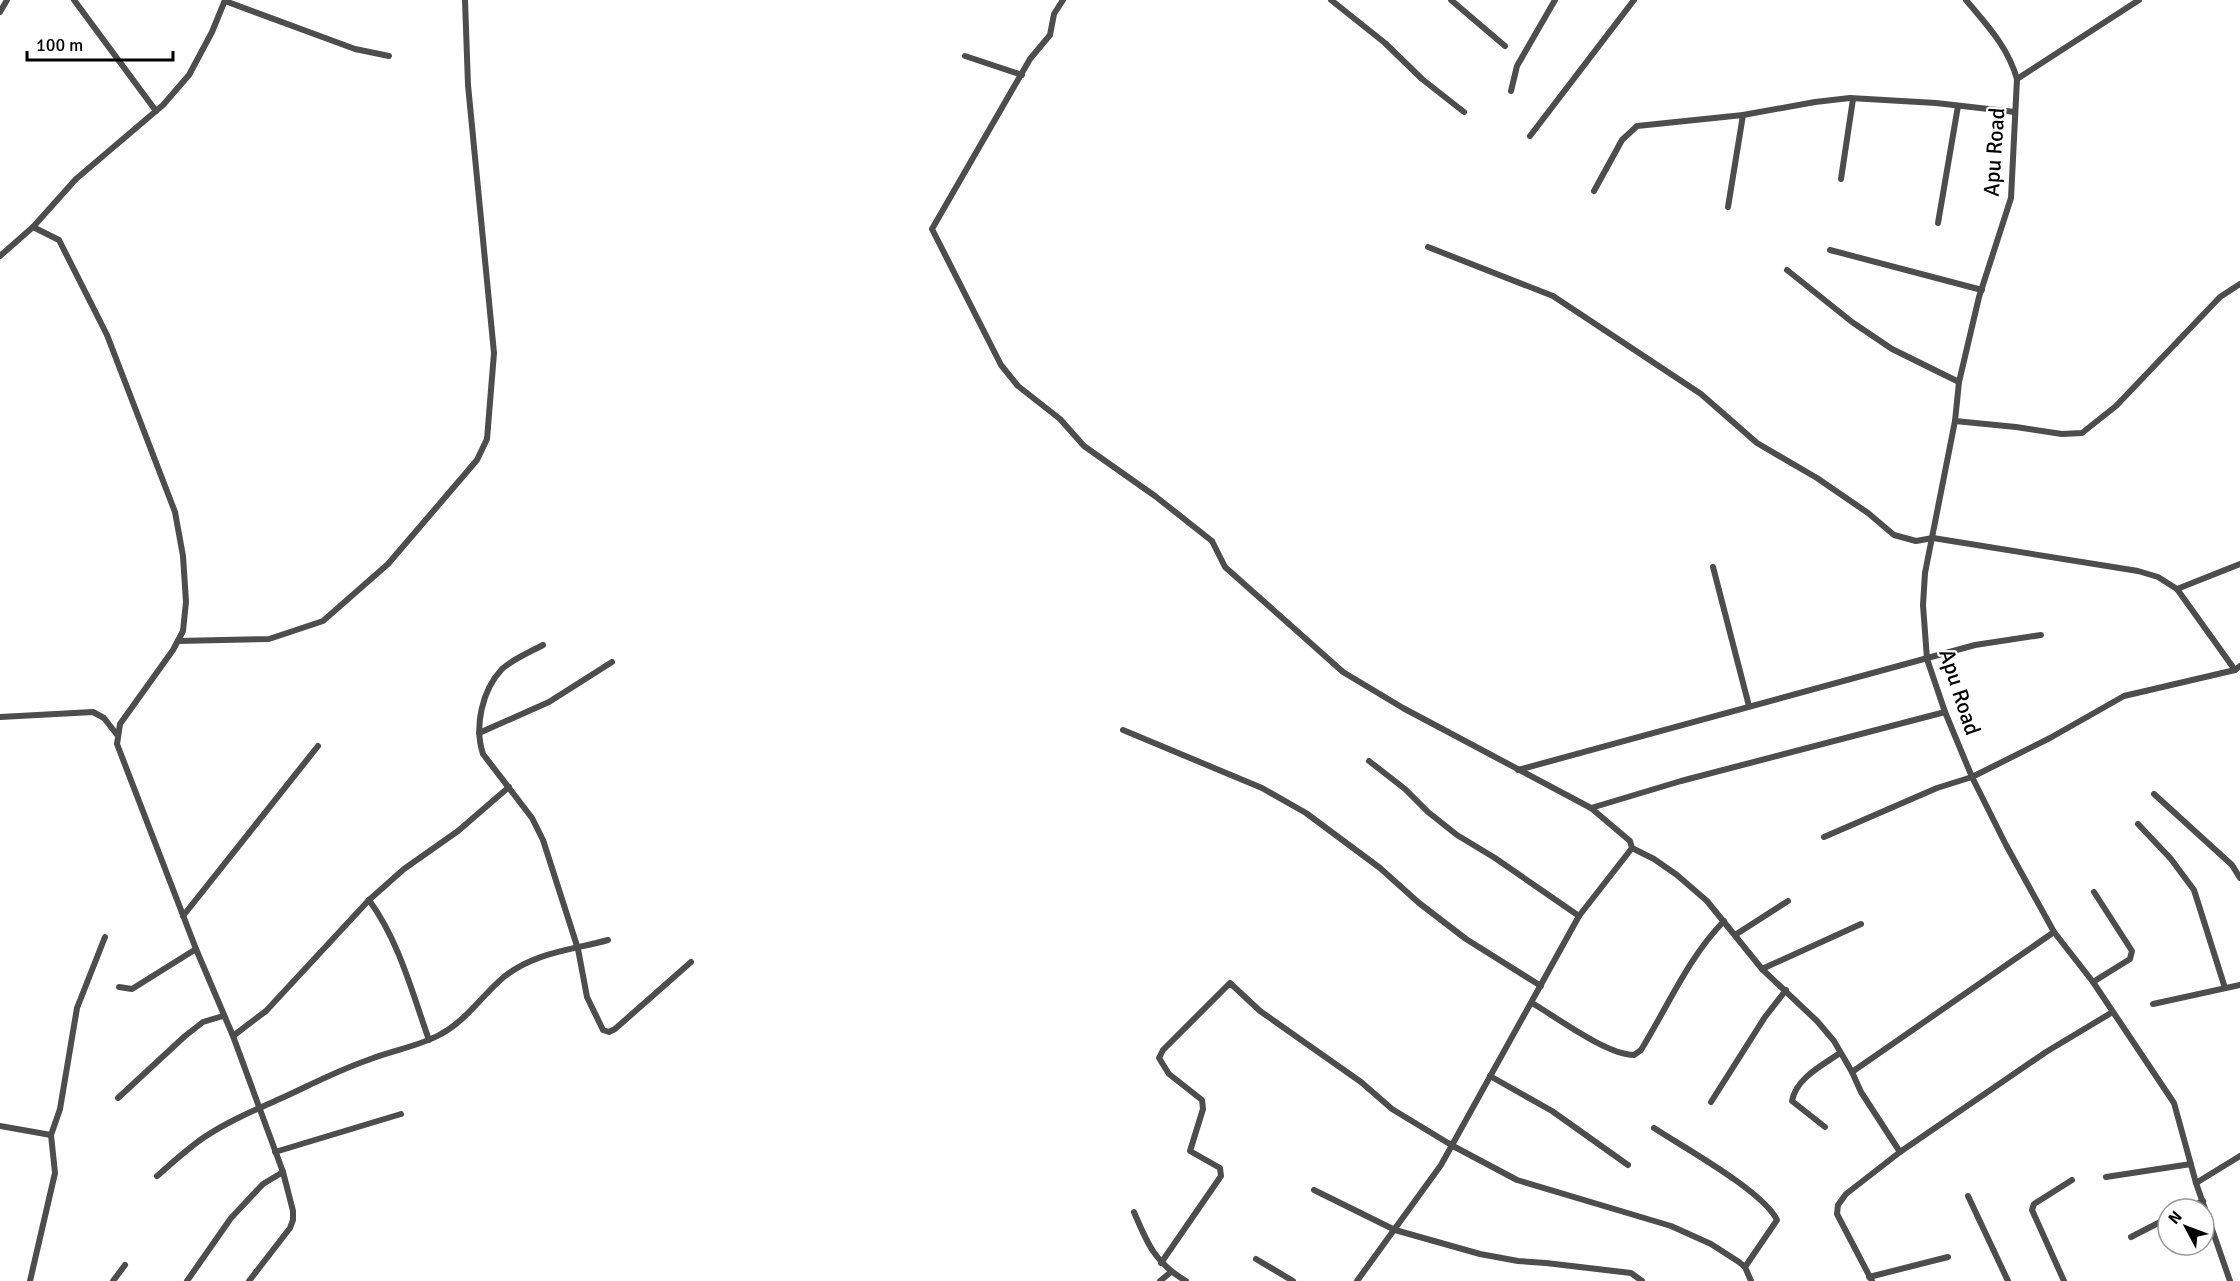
<svg xmlns="http://www.w3.org/2000/svg" width="2240" height="1281" font-family="Signika,sans-serif">
  <style>
    .lines { fill: none; stroke-linecap: round; stroke-linejoin: round }
    .street { stroke: #4d4d4d; stroke-width: 6 }
    .labels { text-anchor: middle; dominant-baseline: central; stroke-width: 4.5; stroke-linejoin: round; paint-order: stroke }
    .street-label { font-size: 22px; fill: #000; stroke: #fff }
  </style>
  <rect width="100%" height="100%" fill="#fff"/>
  <g class="lines">
    <g class="street">
      <path d="M74,0L156,111"/>
      <path d="M1063,0L1054,14L1050,35L1030,59L932,229L1001,365L1018,386L1060,419L1084,446L1155,496L1212,541L1225,567L1343,672L1403,708L1591,808L1630,841L1632,848L1579,916L1441,1165L1357,1281"/>
      <path d="M1331,0L1385,43L1422,79L1464,112"/>
      <path d="M1451,0L1505,46"/>
      <path d="M1966,0C1987,25 2008,47 2017,79L2011,198L1979,297L1959,382L1955,421L1925,573L1923,605L1927,659L1945,712L1972,777L2006,845L2054,932L2093,982L2174,1103L2196,1183L2230,1281"/>
      <path d="M225,1L355,49L389,56"/>
      <path d="M0,12L7,0"/>
      <path d="M965,56L1022,75"/>
      <path d="M2017,79L2139,0"/>
      <path d="M1511,91L1517,66L1555,0"/>
      <path d="M1530,136L1634,0"/>
      <path d="M1841,179L1853,99"/>
      <path d="M1594,191L1622,140L1637,126L1743,115L1815,102L1850,98L1936,103L2015,112"/>
      <path d="M1728,207L1743,115"/>
      <path d="M1938,223L1958,106"/>
      <path d="M33,227L59,240L107,335L175,512L183,556L186,602L183,631L173,650L120,724L117,744L196,949L233,1036L283,1172L293,1211V1220L290,1228L249,1281"/>
      <path d="M1428,247L1553,296L1701,394L1757,443L1817,478L1868,513L1894,535L1916,541L1933,538L2138,571L2158,577L2177,589L2235,670"/>
      <path d="M1830,250L1982,290"/>
      <path d="M0,256L33,227L76,179L163,105L189,75L212,32L225,0"/>
      <path d="M1787,270L1852,322L1892,349L1959,382"/>
      <path d="M1955,421L2016,427L2062,434L2082,433L2116,406L2220,297L2240,284"/>
      <path d="M1713,567L1749,706"/>
      <path d="M2177,589L2240,564"/>
      <path d="M178,641L269,639L323,621L388,564L477,460L487,439L494,353L468,85L465,0"/>
      <path d="M543,645C530,652 513,659 502,669C482,690 474,727 483,754L532,818L543,840L578,949L587,997L603,1030L609,1032L615,1029L691,962"/>
      <path d="M0,717L93,712L104,718L118,736"/>
      <path d="M1123,730L1262,788L1306,813L1380,868L1419,903L1466,939L1541,986"/>
      <path d="M479,733L549,702L612,662"/>
      <path d="M1369,761L1405,789L1428,812L1457,835L1495,858L1579,916"/>
      <path d="M1518,770L1975,645L2041,635"/>
      <path d="M2154,794L2232,865L2240,878"/>
      <path d="M1591,808L1681,781L1945,712"/>
      <path d="M2138,824L2171,859L2194,890L2225,988"/>
      <path d="M1824,837L1937,788L1972,777L2050,738L2124,696L2235,670L2240,666"/>
      <path d="M1632,848L1654,859L1677,875L1707,901L1762,969L1817,1021L1834,1041L1852,1072L1861,1092L1900,1152"/>
      <path d="M369,900C399,941 412,992 429,1040"/>
      <path d="M183,916L318,746"/>
      <path d="M1735,935L1788,901"/>
      <path d="M1762,969L1861,924"/>
      <path d="M2093,982L2130,959L2132,951L2094,892"/>
      <path d="M119,987L132,989L196,949"/>
      <path d="M1532,1003C1558,1018 1605,1054 1634,1055L1641,1050C1668,1006 1688,958 1724,921"/>
      <path d="M2153,1004L2240,985"/>
      <path d="M233,1036L266,1011L369,900L404,869L458,831L509,787"/>
      <path d="M1852,1072L2054,932"/>
      <path d="M1490,1076L1552,1111L1628,1165"/>
      <path d="M118,1098L185,1036L203,1022L223,1016"/>
      <path d="M1711,1102L1765,1017L1786,990"/>
      <path d="M0,1126L51,1135"/>
      <path d="M1825,1127L1792,1101C1796,1078 1823,1065 1840,1053"/>
      <path d="M1654,1128C1683,1147 1763,1191 1777,1220L1745,1267"/>
      <path d="M275,1152L401,1114"/>
      <path d="M157,1176C172,1163 186,1150 203,1138C228,1121 257,1109 284,1097C312,1084 339,1070 368,1060C392,1050 418,1047 441,1034C466,1021 483,994 505,976C536,952 572,950 608,940"/>
      <path d="M2106,1177L2191,1164"/>
      <path d="M2196,1183L2240,1156"/>
      <path d="M1314,1190L1395,1230L1480,1254L1518,1261L1546,1263L1631,1273L1642,1281"/>
      <path d="M1968,1196L2008,1281"/>
      <path d="M2187,1209L2203,1201"/>
      <path d="M1134,1212C1147,1243 1155,1263 1186,1281"/>
      <path d="M2131,1237L2168,1218"/>
      <path d="M1256,1259L1293,1281"/>
      <path d="M1161,1263L1221,1176L1220,1168L1190,1151L1203,1109L1202,1100L1169,1074L1159,1058L1163,1050L1230,983L1260,1011L1361,1082L1392,1109L1453,1146L1517,1180L1671,1226L1711,1244L1739,1262L1745,1267L1751,1281"/>
      <path d="M1869,1277L1948,1257"/>
      <path d="M30,1281L55,1173L51,1135L60,1109L77,1008L105,937"/>
      <path d="M113,1281L125,1265"/>
      <path d="M187,1281L231,1218L263,1184L283,1172"/>
      <path d="M1160,1281L1171,1272"/>
      <path d="M1872,1281L1837,1214L1838,1205L1846,1194L1900,1152L2046,1052L2111,1013"/>
      <path d="M2064,1281L2032,1210L2034,1204L2072,1180"/>
    </g>
  </g>
  <g class="labels">
    <g class="street-label">
      <text transform="translate(1994 152) rotate(-86)">Apu Road</text>
      <text transform="translate(1960 692) rotate(72)">Apu Road</text>
    </g>
  </g>
  <g transform="translate(2186 1227) rotate(311)"><circle r="28" fill="#ffffff" stroke="#999999" stroke-width="1.5"/>
  <path d="M0-4.5L10 22L0 15L-10 22Z" fill="#000000"/>
  <text y="-9" font-size="16" font-weight="bold" text-anchor="middle" fill="#000000">N</text>
  </g>
  <path d="M27 51v9h146v-9" fill="none" stroke="#000000" stroke-width="3"/>
  <text x="36" y="51" font-size="18" fill="#000000" stroke="#ffffff" stroke-width="4.5" paint-order="stroke">100 m</text>
</svg>
